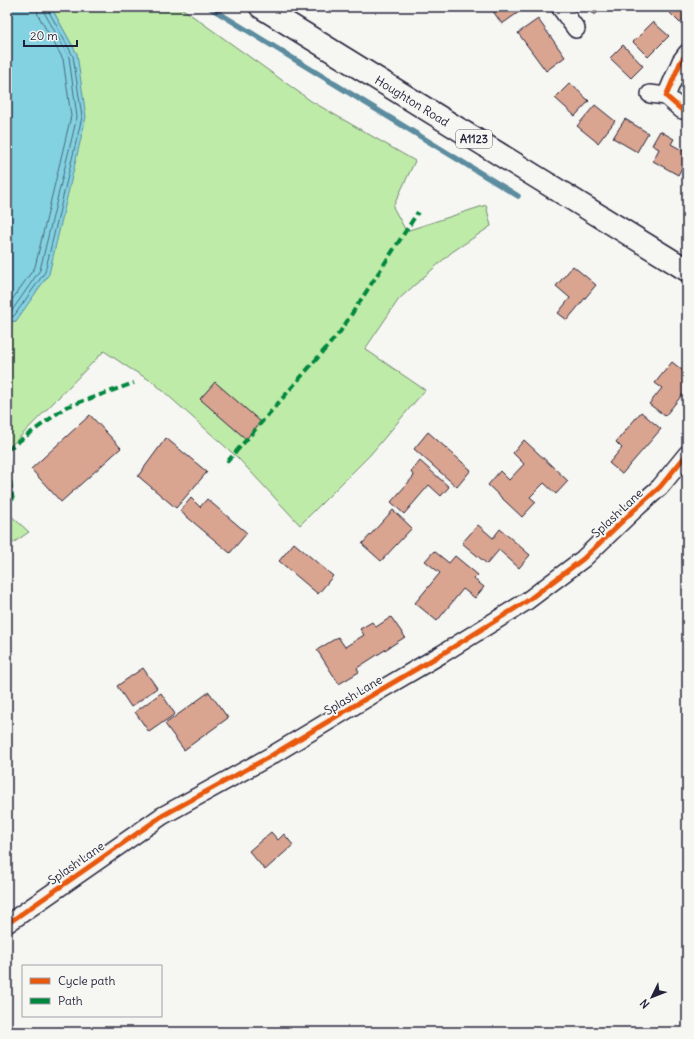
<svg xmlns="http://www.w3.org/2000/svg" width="694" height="1039" font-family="Delius,sans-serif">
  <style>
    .green { fill: #bfeba8; stroke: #708672 }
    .water { fill: #83d2e1; stroke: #5c8c9f }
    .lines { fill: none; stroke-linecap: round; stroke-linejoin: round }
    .shore { stroke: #49687d; stroke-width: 1 }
    .stream { stroke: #5c8c9f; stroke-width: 5.5 }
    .building { fill: #d9a490; stroke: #22223b }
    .minor-casing { stroke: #22223b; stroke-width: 20 }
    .primary-casing { stroke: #22223b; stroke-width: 25 }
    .minor { stroke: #f6f6f2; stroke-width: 17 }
    .primary { stroke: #f6f6f2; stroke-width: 22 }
    .quiet { stroke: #00873e; stroke-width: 4; stroke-dasharray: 8 4; stroke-linecap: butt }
    .cycleway-casing { stroke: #f6f6f2; stroke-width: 8 }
    .cycleway { stroke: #e8590c; stroke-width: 5 }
    .labels { text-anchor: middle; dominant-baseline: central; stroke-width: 4; stroke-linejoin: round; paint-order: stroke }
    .shield { fill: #f6f6f2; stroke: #626272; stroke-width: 1 }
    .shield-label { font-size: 11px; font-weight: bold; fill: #22223b }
    .street-label { font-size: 12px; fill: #22223b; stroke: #f6f6f2 }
  </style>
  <rect width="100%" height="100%" fill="#f6f6f2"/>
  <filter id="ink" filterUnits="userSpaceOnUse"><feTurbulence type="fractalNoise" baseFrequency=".025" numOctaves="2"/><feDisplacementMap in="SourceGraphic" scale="8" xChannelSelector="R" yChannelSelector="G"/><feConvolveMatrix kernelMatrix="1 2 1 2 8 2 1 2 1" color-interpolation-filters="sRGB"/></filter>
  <g filter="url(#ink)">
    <g class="green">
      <path d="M51,7H180L311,101L415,161L393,207L406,231L486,205L491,226L452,252L399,299L365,349L425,390L370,455L300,525L238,458L153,382L129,368L104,351L7,450V322L16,321L77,54Z"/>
      <path d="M7,512L29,532L7,547Z"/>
    </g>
    <path class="water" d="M7,7H51L77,54L86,117L49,274L16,321L7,322Z"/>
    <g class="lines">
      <g class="shore">
        <path d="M7,307L35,267L71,116L63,59L38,15L37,7"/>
        <path d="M7,313L11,312L40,270L77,117L69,57L44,12L43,7"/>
        <path d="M7,318L14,316L45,272L82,117L73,56L48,10V7"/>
      </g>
      <path class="stream" d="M209,7L518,196"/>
    </g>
    <g class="building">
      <path d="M490,7H515L519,12L502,24Z"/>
      <path d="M589,7H605L594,15Z"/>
      <path d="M664,7H687V16L680,23Z"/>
      <path d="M538,19L565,57L546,71L518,33Z"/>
      <path d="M653,22L669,36L648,57L633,42Z"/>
      <path d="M623,45L643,66L631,78L610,58Z"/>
      <path d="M570,83L589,101L575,116L555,98Z"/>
      <path d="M595,105L615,121L598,143L577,126Z"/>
      <path d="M625,119L648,133L637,152L613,138Z"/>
      <path d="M660,131L674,139L671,144L687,153V159L678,175L653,161L659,149L652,145Z"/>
      <path d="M685,176H687V195L684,194Z"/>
      <path d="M573,266L596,285L567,320L558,313L570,298L556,286Z"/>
      <path d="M672,362L687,374V389L665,416L649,404L662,388L655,383Z"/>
      <path d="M215,382L261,422L246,439L200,399Z"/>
      <path d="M641,412L661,429L622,474L609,463L622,448L616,442Z"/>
      <path d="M90,415L121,448L61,502L31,469Z"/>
      <path d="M428,432L471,470L457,487L414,449Z"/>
      <path d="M166,438L207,472L176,508L138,476Z"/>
      <path d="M524,440L568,481L556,494L544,483L530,497L536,502L522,517L488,485L500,471L509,480L524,464L513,453Z"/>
      <path d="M420,461L449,487L441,496L429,485L404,514L391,502L414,476L411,472Z"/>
      <path d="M191,498L200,507L207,499L247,533L230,553L180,511Z"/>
      <path d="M393,510L412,528L381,561L362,544Z"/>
      <path d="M478,525L493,538L500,529L530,555L519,568L499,550L487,564L462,543Z"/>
      <path d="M294,543L333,576L318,594L279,561Z"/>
      <path d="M434,551L449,563L455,556L478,575L474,579L484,587L475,598L463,589L437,621L415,603L440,573L425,561Z"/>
      <path d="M391,617L405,637L357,668L359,672L339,684L317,650L338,637L345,647L364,635L360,629L372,622L376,627Z"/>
      <path d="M143,668L157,688L131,707L117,686Z"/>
      <path d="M209,692L228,718L184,750L165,724Z"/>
      <path d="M161,693L175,714L149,732L135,712Z"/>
      <path d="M271,832L278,840L284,834L293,845L265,870L249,851Z"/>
    </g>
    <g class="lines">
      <defs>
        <g id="minor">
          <path d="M560,7L576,29"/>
          <path d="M650,94L666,96"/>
          <path d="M682,110L666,96L681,61L687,53"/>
          <path d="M7,924L162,816L269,757L377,692L442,654L527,601L583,559L633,511L660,487L687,454"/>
        </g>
        <g id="primary">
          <path id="s1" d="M261,7L687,270"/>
        </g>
      </defs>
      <use href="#minor" class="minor-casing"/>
      <use href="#primary" class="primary-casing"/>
      <use href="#minor" class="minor"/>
      <use href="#primary" class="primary"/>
      <g class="quiet">
        <path d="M7,450L66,407L134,383"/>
        <path d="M7,457L13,502L7,508"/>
        <path d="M227,462L340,332L418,212"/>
      </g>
      <defs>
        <g id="cycleway">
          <path d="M682,110L666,96L681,61L687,53"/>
          <path d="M7,924L162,816L269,757L377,692L442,654L527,601L583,559L633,511L660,487L687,454"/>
        </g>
      </defs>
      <use href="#cycleway" class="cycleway-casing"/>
      <use href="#cycleway" class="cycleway"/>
    </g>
  </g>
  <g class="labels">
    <rect class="shield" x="456" y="130" width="36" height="18" rx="3"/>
    <g class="shield-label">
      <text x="474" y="139">A1123</text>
    </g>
    <g class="street-label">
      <text stroke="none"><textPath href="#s1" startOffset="178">Houghton Road</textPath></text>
      <text transform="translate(617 513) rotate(-43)">Splash Lane</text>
      <text transform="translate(353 695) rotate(-31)">Splash Lane</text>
      <text transform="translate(76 863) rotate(-35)">Splash Lane</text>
    </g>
  </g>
  <rect width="694" height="1039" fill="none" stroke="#f6f6f2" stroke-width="24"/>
  <rect x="12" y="12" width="670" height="1015" fill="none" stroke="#22223b" stroke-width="1.5" filter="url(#ink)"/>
  <rect x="22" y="965" width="140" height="52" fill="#f6f6f2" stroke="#a1a1a9"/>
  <rect x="30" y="978" width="20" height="6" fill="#e8590c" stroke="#a1a1a9"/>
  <text x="58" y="985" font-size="12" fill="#22223b">Cycle path</text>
  <rect x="30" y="998" width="20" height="6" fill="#00873e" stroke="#a1a1a9"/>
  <text x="58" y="1005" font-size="12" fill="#22223b">Path</text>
  <g transform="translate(652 997) rotate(227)" stroke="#f6f6f2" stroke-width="3" paint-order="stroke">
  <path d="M0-3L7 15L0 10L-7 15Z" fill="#22223b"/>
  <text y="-6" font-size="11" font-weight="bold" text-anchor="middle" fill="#22223b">N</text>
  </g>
  <path d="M24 40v6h53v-6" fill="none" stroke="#22223b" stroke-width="2"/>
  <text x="30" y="40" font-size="12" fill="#22223b" stroke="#f6f6f2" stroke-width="3" paint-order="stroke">20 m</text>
</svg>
